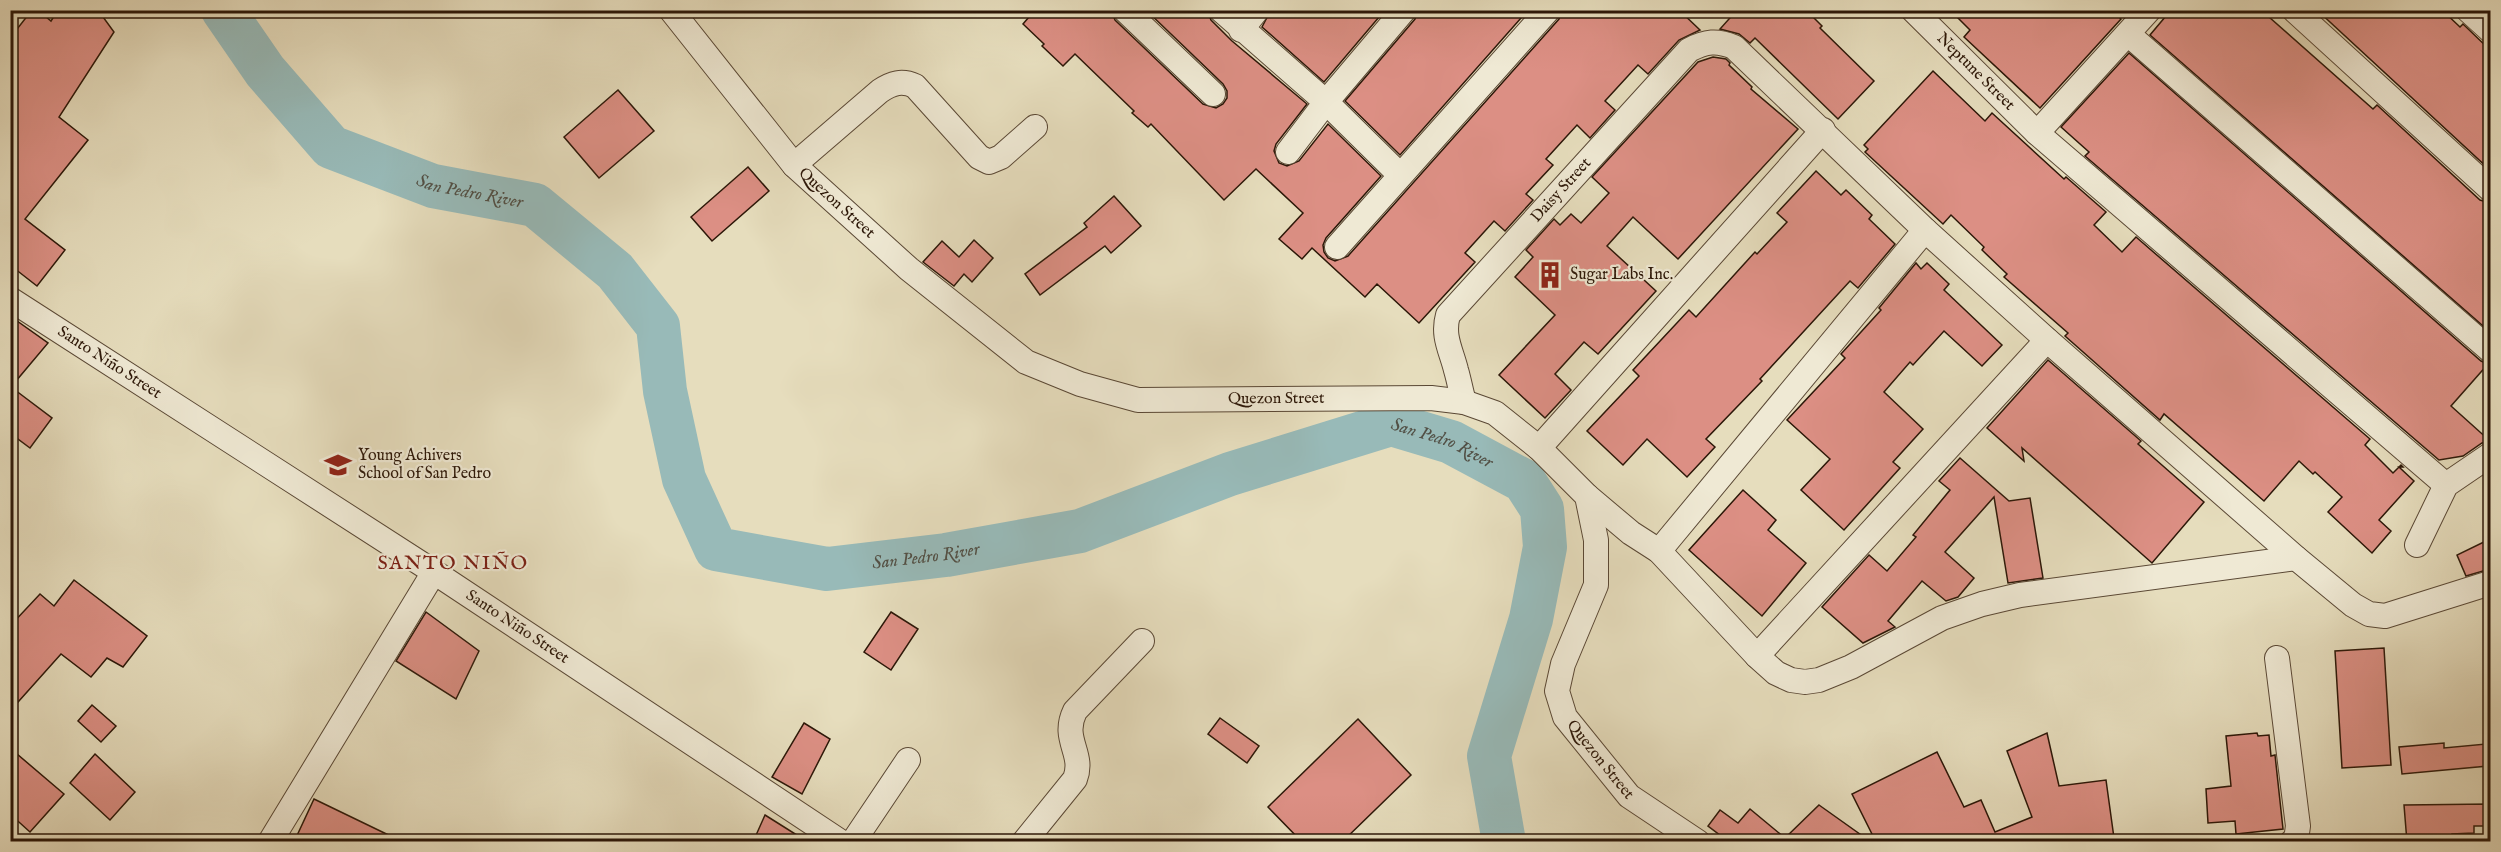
<svg xmlns="http://www.w3.org/2000/svg" width="2501" height="852" font-family="'IM FELL English',serif">
  <style>
    .lines { fill: none; stroke-linecap: round; stroke-linejoin: round }
    .river { stroke: #98bab8; stroke-width: 44 }
    .building { fill: #dc8f84; stroke: #2c1708; stroke-width: 1.5 }
    .minor-casing { stroke: #5a4835; stroke-width: 26 }
    .minor { stroke: #efe9d4; stroke-width: 24 }
    .labels { text-anchor: middle; dominant-baseline: central; stroke-width: 4.5; stroke-linejoin: round; paint-order: stroke }
    .street-label { font-size: 16px; fill: #2c1708; stroke: #efe9d4 }
    .poi-label { font-size: 16px; fill: #2c1708; stroke: #efe9d4; text-anchor: start }
    .water-label { font-size: 18px; font-style: italic; fill: #525046; stroke: #efe9d4 }
    .quarter-label { font-size: 20px; letter-spacing: 1.5px; fill: #7a1f14; stroke: #efe9d4 }
  </style>
  <rect width="100%" height="100%" fill="#e6ddbd"/>
  <filter id="stains"><feTurbulence type="fractalNoise" baseFrequency=".00333" numOctaves="4"/><feColorMatrix values="0 0 0 0 .2 0 0 0 0 .09 0 0 0 0 .02 0 0 0 .5 -.17"/></filter>
  <radialGradient id="worn" r=".72"><stop offset=".6" stop-color="#630" stop-opacity="0"/><stop offset="1" stop-color="#630" stop-opacity=".3"/></radialGradient>
  <g class="lines">
    <path class="river" id="s1" d="M223,10L265,71L331,147L433,186L535,205L615,271L658,326L665,391L684,479L716,549L827,569L946,555L1080,531L1230,474L1391,424L1451,442L1524,481L1542,509L1545,547L1531,619L1489,756L1504,842"/>
  </g>
  <g class="building">
    <path d="M32,10H38L51,21L58,10H98L114,32L59,117L88,140L25,219L65,250L37,286L10,265V38Z"/>
    <path d="M1035,10H1111L1115,20L1203,104L1216,108L1223,104L1227,98V91L1223,84L1146,10H1207L1211,20L1232,41L1307,104L1276,144L1274,151L1279,163L1287,166L1299,161L1328,124L1381,176L1326,238L1323,245L1324,252L1328,258L1335,261L1348,256L1559,19L1562,10H1679L1700,30L1679,40L1648,74L1638,65L1605,101L1615,110L1590,138L1577,125L1546,159L1553,165L1526,194L1533,200L1505,231L1494,221L1465,253L1475,262L1419,323L1377,284L1365,297L1312,248L1302,259L1279,239L1303,213L1256,169L1224,200L1151,124L1148,127L1132,113L1134,111L1075,54L1063,66L1042,46L1044,44L1023,24Z"/>
    <path d="M1271,10H1385L1324,82L1262,27Z"/>
    <path d="M1418,10H1528L1400,155L1345,101L1415,19Z"/>
    <path d="M1737,10H1806L1822,26L1820,28L1874,81L1838,119L1755,38L1750,43L1739,34L1720,29Z"/>
    <path d="M1950,10H2111L2121,19L2040,108L1964,37L1970,30Z"/>
    <path d="M2171,10H2261L2373,109L2377,105L2480,200L2490,203V332L2150,35Z"/>
    <path d="M2317,10H2442L2460,27L2463,24L2490,50V170Z"/>
    <path d="M2129,53L2481,361L2488,364L2451,406L2490,441L2482,443L2463,456L2439,460L2085,156L2089,152L2061,127Z"/>
    <path d="M1713,57L1726,59L1730,63L1729,65L1752,87L1751,89L1798,129L1678,259L1633,217L1607,246L1656,291L1598,354L1584,342L1555,374L1571,390L1545,418L1499,375L1555,315L1515,277L1533,257L1526,250L1554,219L1560,225L1571,214L1581,223L1609,193L1592,177L1698,62Z"/>
    <path d="M1933,71L1985,121L1992,113L2064,179L2066,177L2106,212L2094,225L2122,252L2136,237L2370,439L2365,445L2393,473L2401,465L2403,467H2399L2414,481L2379,520L2391,531L2372,553L2328,512L2342,497L2315,472L2313,474L2299,461L2264,501L2164,414L2160,420L2065,336L2068,333L2004,277L2007,274L1982,250L1984,247L1951,215L1943,224L1865,152L1868,149L1864,145Z"/>
    <path d="M618,90L654,131L599,178L564,137Z"/>
    <path d="M748,167L769,191L712,241L691,217Z"/>
    <path d="M1816,171L1841,195L1846,190L1872,215L1869,219L1895,244L1858,288L1850,281L1760,379L1762,381L1706,439L1715,447L1687,477L1647,439L1623,465L1587,431L1639,376L1633,370L1689,310L1696,317L1755,252L1757,254L1787,222L1777,213Z"/>
    <path d="M1114,196L1141,226L1111,253L1105,246L1040,295L1025,274L1087,227L1084,223Z"/>
    <path d="M974,240L993,258L972,282L964,274L954,286L923,262L942,241L959,257Z"/>
    <path d="M1916,263L1921,269L1927,263L1949,284L1944,290L2002,345L1982,366L1944,331L1913,365L1910,362L1884,392L1923,429L1893,462L1900,468L1844,530L1801,490L1830,459L1787,420L1845,358L1841,354L1881,310L1879,308Z"/>
    <path d="M10,316L48,343L11,387L52,418L30,448L10,433Z"/>
    <path d="M2048,360L2141,441L2138,444L2204,502L2152,563L2022,448L2024,461L1987,428Z"/>
    <path d="M1960,458L2009,501L2030,498L2043,578L2008,583L1994,497L1945,552L1974,578L1958,597L1946,601L1922,581L1888,621L1895,627L1863,643L1822,607L1869,555L1887,571L1916,537L1913,535L1950,490L1939,481Z"/>
    <path d="M1743,490L1776,520L1768,530L1806,563L1762,616L1689,550Z"/>
    <path d="M2490,539V569L2466,576L2457,555Z"/>
    <path d="M74,580L147,636L123,667L107,658L91,677L61,654L10,711V626L40,594L54,606Z"/>
    <path d="M426,612L479,651L456,699L396,661Z"/>
    <path d="M891,612L918,629L891,670L864,652Z"/>
    <path d="M2384,648L2391,765L2342,768L2335,651Z"/>
    <path d="M92,705L116,726L101,742L78,721Z"/>
    <path d="M1220,718L1259,746L1247,763L1208,734Z"/>
    <path d="M1358,719L1411,775L1342,842H1302L1268,807Z"/>
    <path d="M804,723L830,739L802,794L772,777Z"/>
    <path d="M2047,733L2059,786L2106,780L2114,838L2086,842H1876L1852,794L1937,752L1964,807L1981,800L1995,832L2032,817L2007,751Z"/>
    <path d="M2257,733L2258,736L2269,735L2271,756L2275,755L2283,829L2236,834L2235,821L2208,823L2206,789L2231,786L2226,736Z"/>
    <path d="M2444,743V748L2486,744L2488,766L2402,774L2399,747Z"/>
    <path d="M10,748L64,794L30,832L10,814Z"/>
    <path d="M95,754L135,792L110,820L70,783Z"/>
    <path d="M314,799L403,842H294Z"/>
    <path d="M2490,804V826H2474V833L2452,834V842H2407L2404,805Z"/>
    <path d="M1819,805L1871,842H1723L1725,839L1708,826L1720,810L1738,823L1750,809L1785,838Z"/>
    <path d="M765,815L808,842H753Z"/>
  </g>
  <g class="lines">
    <defs>
      <g id="minor">
        <path id="s2" d="M671,10L794,165L909,269L1026,362L1080,384L1138,400L1431,398L1464,402L1495,413L1539,448L1587,496L1596,540V585L1563,664L1557,691L1565,717L1629,796L1698,842"/>
        <path d="M1125,10L1213,94"/>
        <path d="M1221,10L1326,102L1399,174"/>
        <path id="s3" d="M1913,10L2037,133L2446,485"/>
        <path d="M2294,10L2490,189"/>
        <path d="M2468,10L2490,30"/>
        <path d="M1241,30L1257,10"/>
        <path d="M2128,34L2490,350"/>
        <path d="M2037,133L2149,10"/>
        <path d="M1288,152L1326,102L1404,10"/>
        <path d="M794,165L880,91C892,83 902,80 915,86L979,157L989,162L1001,157L1035,127"/>
        <path d="M1337,247L1548,10"/>
        <path id="s4" d="M10,299L434,572L841,842"/>
        <path id="s5" d="M1464,402C1461,392 1459,380 1456,370C1451,350 1442,336 1448,315L1689,50C1706,41 1717,40 1734,47L1925,230L2047,340L2296,558L2353,605L2369,614L2385,616L2490,583"/>
        <path d="M1539,448L1823,130"/>
        <path d="M1587,496L1631,533L1659,551L1757,656L1776,673L1791,680L1805,682L1819,680L1851,667L1942,618L1982,604L2020,595L2296,558"/>
        <path d="M2417,545L2446,485L2490,455"/>
        <path d="M1659,551L1925,230"/>
        <path d="M1757,656L2047,340"/>
        <path d="M2277,658L2298,826L2296,840L2292,842"/>
        <path d="M270,842L434,572"/>
        <path d="M853,842L908,760"/>
        <path d="M1024,842L1075,779C1085,753 1061,740 1075,711L1142,641"/>
      </g>
    </defs>
    <use href="#minor" class="minor-casing"/>
    <use href="#minor" class="minor"/>
  </g>
  <defs>
    <symbol id="building-bare" viewBox="-9 -9 18 18"><path d="M-4-6H4V6H1V3H-1V6H-4ZM-2.5-4.3h1.7v1.8h-1.7ZM.8-4.3h1.7v1.8H.8ZM-2.5-1h1.7V.8h-1.7ZM.8-1h1.7V.8H.8Z" fill="#8f2418" stroke="#efe9d4" stroke-width="2.5" paint-order="stroke"/></symbol>
    <symbol id="school-bare" viewBox="-9 -9 18 18"><path d="M0-5L7-2L0 1L-7-2ZM-4 1L0 2.5L4 1V4Q0 6-4 4Z" fill="#8f2418" stroke="#efe9d4" stroke-width="2.5" paint-order="stroke"/></symbol>
  </defs>
  <g fill-rule="evenodd">
    <use href="#building-bare" x="1531" y="256" width="38" height="38"/>
    <use href="#school-bare" x="319" y="446" width="38" height="38"/>
  </g>
  <g class="labels">
    <g class="street-label">
      <text stroke="none"><textPath href="#s3" startOffset="88">Neptune Street</textPath></text>
      <text stroke="none"><textPath href="#s5" startOffset="258">Daisy Street</textPath></text>
      <text stroke="none"><textPath href="#s2" startOffset="255">Quezon Street</textPath></text>
      <text stroke="none"><textPath href="#s4" startOffset="118">Santo Niño Street</textPath></text>
      <text stroke="none"><textPath href="#s2" startOffset="759">Quezon Street</textPath></text>
      <text stroke="none"><textPath href="#s4" startOffset="604">Santo Niño Street</textPath></text>
      <text stroke="none"><textPath href="#s2" startOffset="1390">Quezon Street</textPath></text>
    </g>
    <g class="poi-label">
      <text x="1570" y="275">Sugar Labs Inc.</text>
      <text x="358" y="456">Young Achivers<tspan x="358" dy="18">School of San Pedro</tspan></text>
    </g>
    <g class="water-label">
      <text stroke="none"><textPath href="#s1" startOffset="321">San Pedro River</textPath></text>
      <text stroke="none"><textPath href="#s1" startOffset="1546">San Pedro River</textPath></text>
      <text stroke="none"><textPath href="#s1" startOffset="1006">San Pedro River</textPath></text>
    </g>
    <g class="quarter-label">
      <text x="453" y="563">SANTO NIÑO</text>
    </g>
  </g>
  <rect width="2501" height="852" fill="none" stroke="#e6ddbd" stroke-width="36"/>
  <rect x="12" y="12" width="2477" height="828" fill="none" stroke="#2c1708" stroke-width="3"/>
  <rect x="18" y="18" width="2465" height="816" fill="none" stroke="#2c1708" stroke-width="1.5"/>
  <rect width="100%" height="100%" filter="url(#stains)"/>
  <rect width="100%" height="100%" fill="url(#worn)"/>
</svg>
